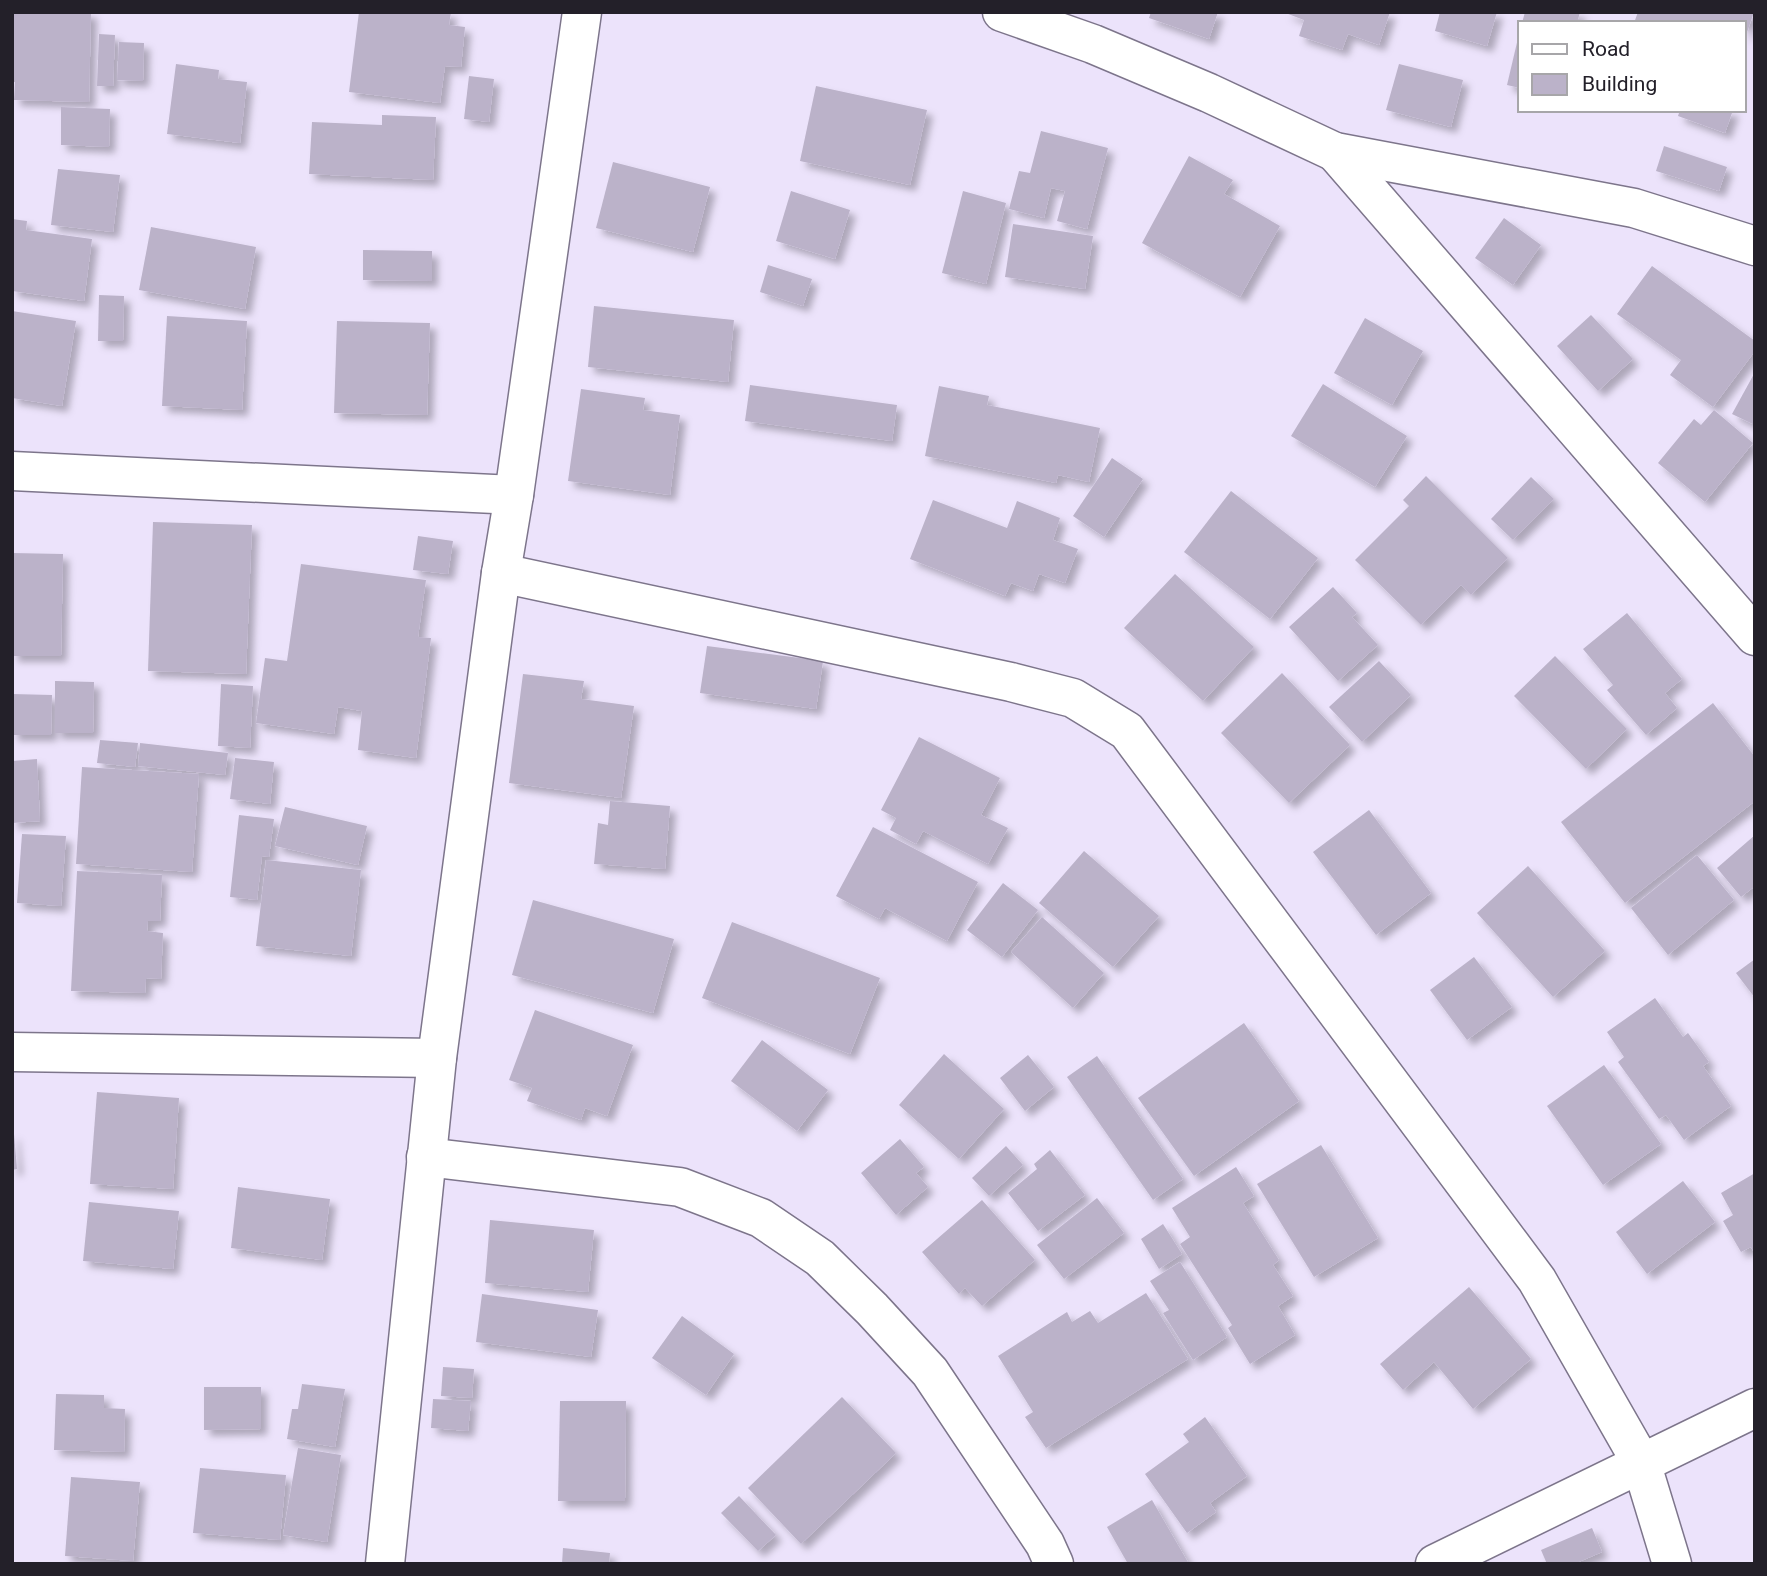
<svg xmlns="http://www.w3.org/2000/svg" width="1767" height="1576" font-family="Roboto,sans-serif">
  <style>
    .building { fill: #bbb2c9; filter: url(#shadow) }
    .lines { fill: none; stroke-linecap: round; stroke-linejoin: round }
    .minor-casing { stroke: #7d758b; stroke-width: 41 }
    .minor { stroke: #fff; stroke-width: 38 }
  </style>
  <defs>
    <filter id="shadow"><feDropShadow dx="6" dy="6" stdDeviation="3.5" flood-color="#0004"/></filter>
  </defs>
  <rect width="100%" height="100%" fill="#ece3fb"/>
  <g class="building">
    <path d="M12,12H91L89,102L14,100L15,82H12Z"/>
    <path d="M359,12H451L449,25L465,27L461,67L445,66L440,103L349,92Z"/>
    <path d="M1151,12H1218L1209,39L1149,18Z"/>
    <path d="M1283,12H1390L1379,45L1348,34L1342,50L1299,36L1304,20Z"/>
    <path d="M1440,12H1497L1487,46L1435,31Z"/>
    <path d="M1525,12H1580L1577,23H1522Z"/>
    <path d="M1638,12L1698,13L1754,12L1745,38L1744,23H1634Z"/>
    <path d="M99,34L115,35L113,86H97Z"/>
    <path d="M1519,34L1520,35V88L1507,85Z"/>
    <path d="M119,42L144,43L143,81L117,80Z"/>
    <path d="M176,64L219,70L218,79L247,82L240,143L167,134Z"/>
    <path d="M1399,64L1463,80L1451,127L1386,110Z"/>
    <path d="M469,76L494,79L489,122L464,119Z"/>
    <path d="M816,86L927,110L910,185L800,161Z"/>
    <path d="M61,107L110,109L109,147L61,145Z"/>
    <path d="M1680,110H1733L1725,133L1678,116Z"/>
    <path d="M382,115L436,117L433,180L309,174L312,122L382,125Z"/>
    <path d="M1041,131L1108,148L1087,229L1057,221L1065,191L1051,188L1044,218L1009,209L1019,171L1030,173Z"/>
    <path d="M1664,146L1727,167L1719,191L1656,171Z"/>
    <path d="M1189,156L1233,180L1224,194L1280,226L1240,297L1142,243Z"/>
    <path d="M613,162L710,187L693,252L596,228Z"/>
    <path d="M58,169L120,175L113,232L51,225Z"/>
    <path d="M791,191L850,210L835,259L776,241Z"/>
    <path d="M963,191L1006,203L986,284L942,273Z"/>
    <path d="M1504,218L1541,245L1513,285L1475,258Z"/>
    <path d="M12,219L27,221L26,230L92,239L84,301L12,291Z"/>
    <path d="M1013,224L1093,236L1085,289L1005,277Z"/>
    <path d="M151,227L256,247L245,309L139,290Z"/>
    <path d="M363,250L432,251V281L363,280Z"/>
    <path d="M768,265L812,279L803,306L760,292Z"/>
    <path d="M1652,266L1755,341V351L1713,407L1670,375L1681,360L1617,314Z"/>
    <path d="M99,295L124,296L123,341H98Z"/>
    <path d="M594,306L734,320L728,382L588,367Z"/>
    <path d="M12,311L76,321L62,406L12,398Z"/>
    <path d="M1591,315L1633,359L1598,391L1557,346Z"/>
    <path d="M167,316L247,321L242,410L162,406Z"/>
    <path d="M1365,318L1423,351L1392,405L1334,373Z"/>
    <path d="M337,321L430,323L427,415L334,413Z"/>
    <path d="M1755,372V425L1732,414Z"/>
    <path d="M1323,384L1407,436L1375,487L1291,436Z"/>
    <path d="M750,385L897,405L892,441L745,421Z"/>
    <path d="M939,386L989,396L987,405L1100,428L1089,482L1058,475L1056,483L925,456Z"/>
    <path d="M581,389L645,398L643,410L680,415L670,495L568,481Z"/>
    <path d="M1714,410L1753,443L1705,502L1658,463L1694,419L1701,425Z"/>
    <path d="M1112,458L1143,479L1104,537L1073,516Z"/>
    <path d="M1426,476L1508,558L1471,595L1461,585L1421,625L1355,560L1409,506L1403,500Z"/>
    <path d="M1531,477L1554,499L1513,540L1491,519Z"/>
    <path d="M1231,491L1318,558L1270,619L1184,552Z"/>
    <path d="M933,500L1007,528L1017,501L1060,518L1053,540L1078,549L1065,583L1039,574L1033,591L1011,583L1005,596L910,559Z"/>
    <path d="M153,522L252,525L246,674L148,671Z"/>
    <path d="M418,536L453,541L448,574L413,570Z"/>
    <path d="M12,553L63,554L61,656H12Z"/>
    <path d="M301,564L426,580L418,637L431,638L416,758L358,750L362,711L338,707L334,734L256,723L265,658L287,661Z"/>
    <path d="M1175,574L1254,647L1203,701L1124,628Z"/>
    <path d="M1333,587L1357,613L1352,617L1378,645L1338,681L1289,627Z"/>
    <path d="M1627,613L1682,679L1665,693L1677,708L1646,735L1607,690L1613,685L1583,649Z"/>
    <path d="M707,646L823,661L816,709L700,693Z"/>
    <path d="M1555,656L1627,729L1586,769L1514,696Z"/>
    <path d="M1379,661L1411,695L1362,742L1329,707Z"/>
    <path d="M1282,673L1350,745L1289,803L1221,733Z"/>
    <path d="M523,674L584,681L581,699L634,706L621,798L509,783Z"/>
    <path d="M55,681L94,682L93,733H55Z"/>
    <path d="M221,684L253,686L250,748L218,746Z"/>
    <path d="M12,694L52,695L51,735H12Z"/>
    <path d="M1713,703L1755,757V801L1625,903L1561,822Z"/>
    <path d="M919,737L1000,778L981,815L1008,828L988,864L923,831L916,844L890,830L896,818L881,810Z"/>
    <path d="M100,740L138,743L135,767L97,763Z"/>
    <path d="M140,743L228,753L225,775L138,766Z"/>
    <path d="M235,758L274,762L270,804L230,799Z"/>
    <path d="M37,759L40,821L12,823V761Z"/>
    <path d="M82,767L199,774L192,872L76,864Z"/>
    <path d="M610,801L670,806L665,869L594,864L598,823L608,825Z"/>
    <path d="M285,807L367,826L358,865L275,846Z"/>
    <path d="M1369,810L1431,893L1376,935L1313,852Z"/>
    <path d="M239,815L274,819L269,857L262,856L257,900L230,897Z"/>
    <path d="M873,827L978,882L947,941L885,908L879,919L836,896Z"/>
    <path d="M22,834L66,836L61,906L17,903Z"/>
    <path d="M1755,835V886L1741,897L1717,868Z"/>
    <path d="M1084,851L1159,916L1113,967L1039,903Z"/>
    <path d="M1697,855L1734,900L1668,955L1631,908Z"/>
    <path d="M266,860L361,870L351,956L256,946Z"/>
    <path d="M1528,866L1605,951L1553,997L1477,913Z"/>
    <path d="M77,871L162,875L160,921H148L147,931L163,933L161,979L146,978L145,993L71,991Z"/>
    <path d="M1003,883L1038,910L1002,957L967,930Z"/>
    <path d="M533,900L674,939L653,1013L512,975Z"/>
    <path d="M1042,917L1104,973L1073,1008L1011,952Z"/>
    <path d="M732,922L880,978L850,1054L702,998Z"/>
    <path d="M1474,957L1512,1007L1467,1040L1430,990Z"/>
    <path d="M1755,959V998L1736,973Z"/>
    <path d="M1655,998L1683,1037L1688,1033L1709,1062L1703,1066L1731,1106L1684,1140L1666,1115L1659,1119L1618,1062L1624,1057L1607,1032Z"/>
    <path d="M535,1010L633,1045L607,1116L585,1108L581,1120L527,1101L532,1088L509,1080Z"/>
    <path d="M1244,1023L1299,1101L1194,1176L1138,1098Z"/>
    <path d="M762,1040L828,1090L797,1131L731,1081Z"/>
    <path d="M944,1054L1004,1109L959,1159L899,1105Z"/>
    <path d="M1028,1055L1054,1087L1025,1111L1000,1078Z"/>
    <path d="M1097,1056L1183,1179L1153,1200L1067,1077Z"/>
    <path d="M1604,1065L1661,1144L1603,1185L1547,1106Z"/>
    <path d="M97,1092L179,1098L173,1189L90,1184Z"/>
    <path d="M12,1134H14L17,1169L12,1170Z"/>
    <path d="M900,1139L924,1167L916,1173L928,1187L896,1215L861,1173Z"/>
    <path d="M1321,1145L1378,1238L1314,1277L1257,1184Z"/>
    <path d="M1006,1146L1023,1165L989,1196L972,1178Z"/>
    <path d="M1050,1150L1085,1195L1038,1231L1008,1193L1037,1169L1034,1164Z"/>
    <path d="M1236,1167L1254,1196L1243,1203L1279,1260L1273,1265L1293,1296L1278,1306L1295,1335L1250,1364L1228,1328L1232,1325L1180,1244L1190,1237L1172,1208Z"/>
    <path d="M1755,1173V1254L1751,1247L1741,1252L1723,1221L1733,1215L1721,1193Z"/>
    <path d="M1683,1181L1715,1222L1647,1274L1616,1232Z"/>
    <path d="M238,1187L330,1199L322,1260L231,1248Z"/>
    <path d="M1097,1198L1124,1233L1064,1279L1037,1245Z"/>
    <path d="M982,1200L1035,1260L982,1306L965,1288L959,1294L922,1252Z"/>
    <path d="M89,1202L179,1211L173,1269L83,1261Z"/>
    <path d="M490,1220L594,1230L588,1292L485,1283Z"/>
    <path d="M1163,1224L1182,1254L1159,1269L1141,1239Z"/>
    <path d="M1180,1262L1227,1337L1193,1360L1163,1313L1169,1310L1150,1281Z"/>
    <path d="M1469,1287L1531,1359L1473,1409L1434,1362L1403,1390L1380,1364Z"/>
    <path d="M1146,1293L1188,1359L1046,1448L1025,1417L1033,1412L998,1356L1067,1312L1072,1322L1090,1311L1098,1323Z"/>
    <path d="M482,1294L598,1310L591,1357L476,1342Z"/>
    <path d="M682,1316L734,1354L706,1395L652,1358Z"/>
    <path d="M443,1367L474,1369L472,1398L441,1396Z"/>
    <path d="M302,1384L345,1389L335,1447L287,1439L292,1409H298Z"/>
    <path d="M204,1387H261V1429L204,1430Z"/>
    <path d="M56,1394L104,1395V1408L125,1409L124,1452L54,1450Z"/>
    <path d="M842,1397L896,1453L801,1544L748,1488Z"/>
    <path d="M433,1399L471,1401L468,1431L431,1428Z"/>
    <path d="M560,1401H626L625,1501H558Z"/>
    <path d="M1205,1417L1247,1476L1210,1503L1216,1512L1187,1533L1145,1474L1189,1442L1183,1434Z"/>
    <path d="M298,1448L341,1455L327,1542L283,1535Z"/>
    <path d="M200,1468L286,1475L280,1540L193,1533Z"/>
    <path d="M71,1477L140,1482L133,1561L65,1556Z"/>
    <path d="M739,1496L776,1535L758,1551L721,1513Z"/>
    <path d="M1152,1500L1189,1564H1128L1107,1527Z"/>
    <path d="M1592,1528L1602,1552L1574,1564H1547L1541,1550Z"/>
    <path d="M563,1548L610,1553L609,1564H562Z"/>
  </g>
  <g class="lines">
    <defs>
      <g id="minor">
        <path d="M1002,12L1093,44L1209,93L1335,152L1634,208L1755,246"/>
        <path d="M1335,152L1755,636"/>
        <path d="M12,471L514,495"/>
        <path d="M501,573L1011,682L1073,698L1127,731L1537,1280L1641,1462L1672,1564"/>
        <path d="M12,1052L437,1058"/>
        <path d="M426,1157L680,1187L761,1218L820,1258L872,1309L930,1372L1045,1544L1054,1564"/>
        <path d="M385,1564L437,1058L501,573L514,495L582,12"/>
        <path d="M1435,1564L1755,1408"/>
      </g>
    </defs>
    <use href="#minor" class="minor-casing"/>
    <use href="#minor" class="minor"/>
  </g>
  <rect width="1767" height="1576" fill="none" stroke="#232029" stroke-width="28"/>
  <rect x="1518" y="21" width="228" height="91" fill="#ffffff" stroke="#a7a6a9" stroke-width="2"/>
  <rect x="1532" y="44" width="35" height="10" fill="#ffffff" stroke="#a7a6a9" stroke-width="2"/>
  <text x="1582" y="56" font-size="21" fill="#232029">Road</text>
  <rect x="1532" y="74" width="35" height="21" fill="#bbb2c9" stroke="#a7a6a9" stroke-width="2"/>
  <text x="1582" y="91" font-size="21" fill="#232029">Building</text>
</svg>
